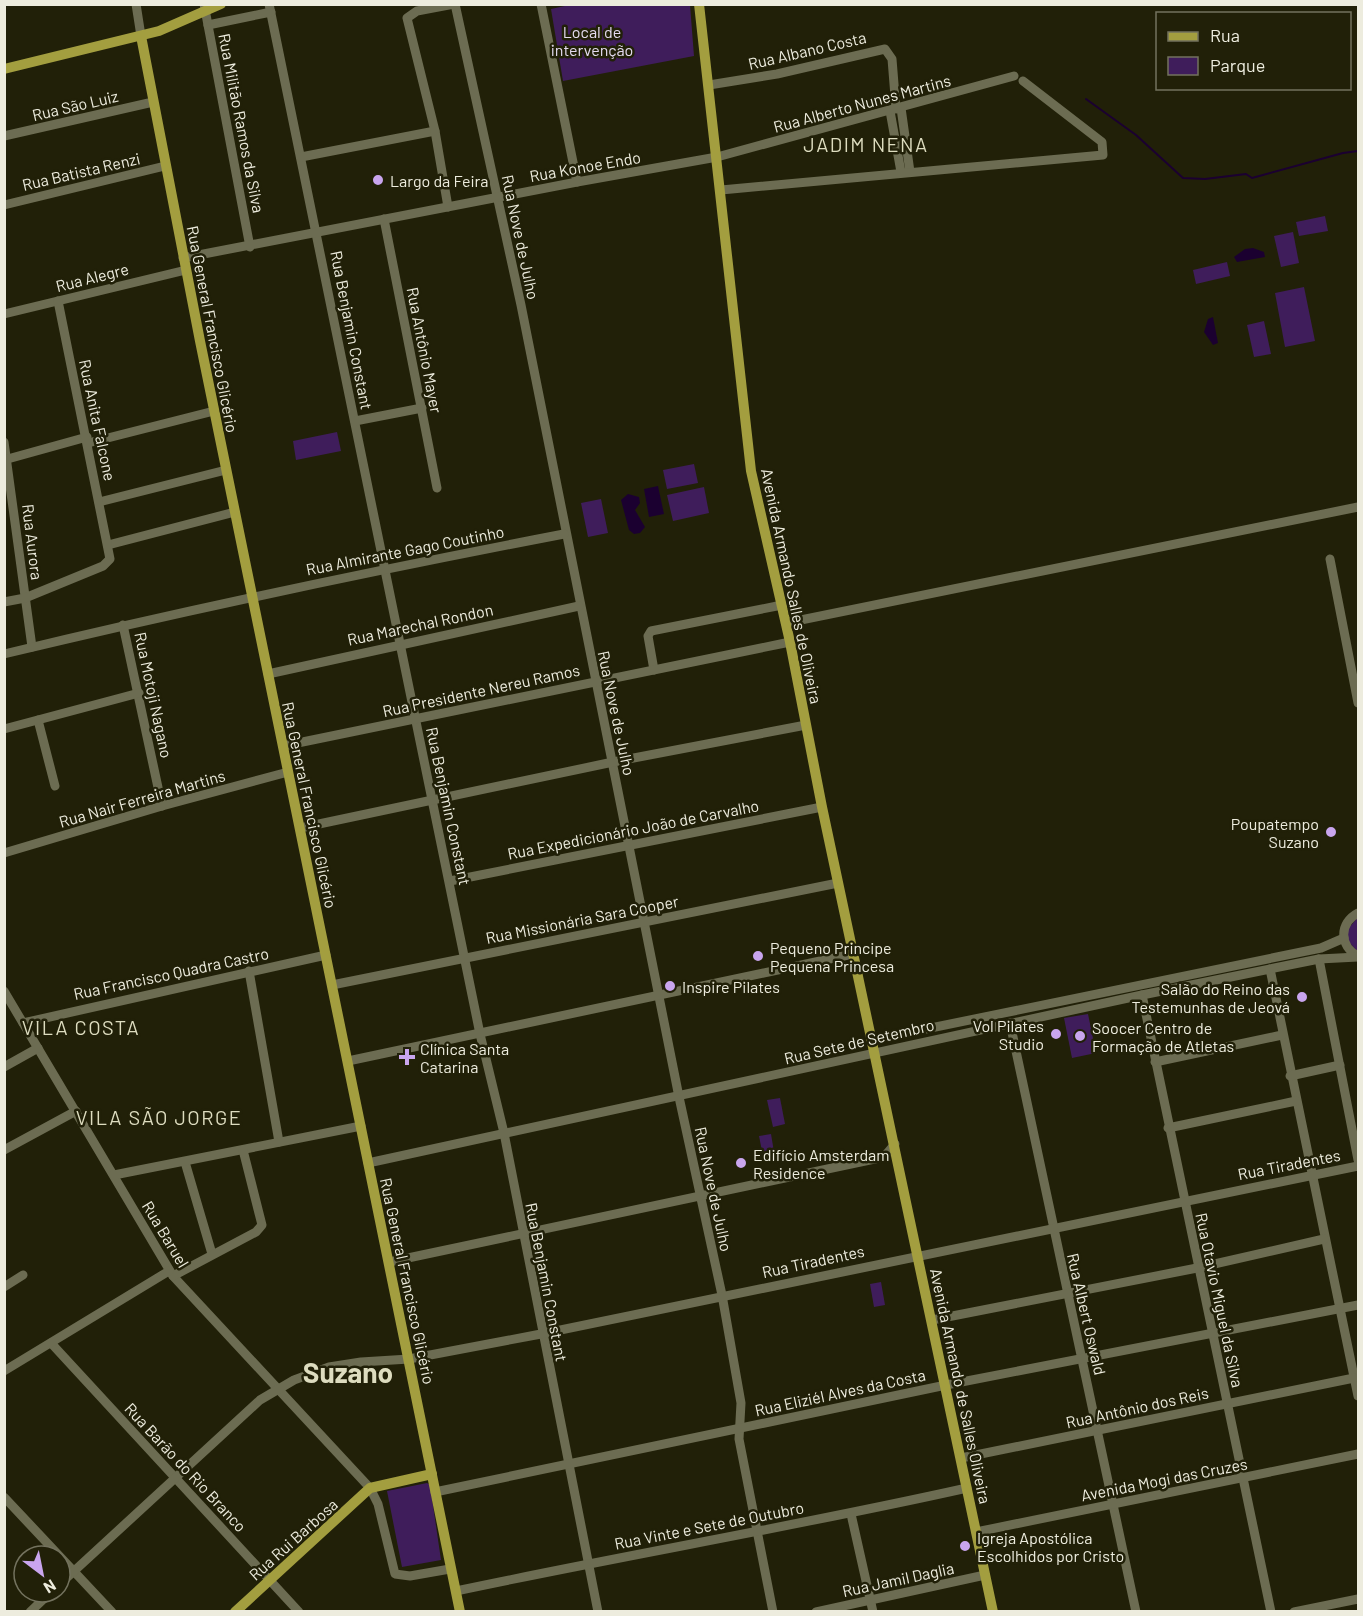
<svg xmlns="http://www.w3.org/2000/svg" width="1363" height="1616" font-family="Barlow,sans-serif">
  <style>
    .green { fill: #3f1d5b }
    .water { fill: #1b0030 }
    .lines { fill: none; stroke-linecap: round; stroke-linejoin: round }
    .stream { stroke: #1b0030; stroke-width: 2 }
    .minor { stroke: #6c6c52; stroke-width: 9 }
    .major { stroke: #a39e3f; stroke-width: 10 }
    .poi-dot { fill: #c9a5ee; stroke: #212008; stroke-width: 2 }
    .labels { text-anchor: middle; dominant-baseline: central; stroke-width: 5; stroke-linejoin: round; paint-order: stroke }
    .park-label { font-size: 16px; fill: #e4dbf0; stroke: #212008 }
    .street-label { font-size: 16px; fill: #edecde; stroke: #212008 }
    .poi-label { font-size: 16px; fill: #edecde; stroke: #212008; text-anchor: start }
    .quarter-label { font-size: 20px; letter-spacing: 1.5px; fill: #dddcbf; stroke: #212008 }
    .town-label { font-size: 28px; font-weight: bold; fill: #dddcbf; stroke: #212008 }
  </style>
  <rect width="100%" height="100%" fill="#212008"/>
  <g class="green">
    <path d="M574,4L690,5L694,56L563,81L551,9Z"/>
    <path d="M1325,216L1328,231L1299,236L1296,222Z"/>
    <path d="M1293,232L1299,263L1281,267L1274,236Z"/>
    <path d="M1227,262L1230,276L1196,284L1193,270Z"/>
    <path d="M1304,287L1315,341L1285,347L1275,293Z"/>
    <path d="M1264,321L1271,354L1254,357L1247,325Z"/>
    <path d="M337,432L341,451L296,460L293,441Z"/>
    <path d="M694,464L698,483L667,489L663,470Z"/>
    <path d="M704,487L709,513L673,521L667,495Z"/>
    <path d="M601,499L608,533L588,537L581,503Z"/>
    <path d="M1358,917V952L1348,941V929Z"/>
    <path d="M1088,1014L1096,1053L1072,1058L1064,1018Z"/>
    <path d="M780,1098L785,1124L773,1127L767,1100Z"/>
    <path d="M771,1134L775,1158L764,1161L759,1136Z"/>
    <path d="M881,1282L885,1305L874,1307L870,1284Z"/>
    <path d="M427,1483L430,1485L441,1560L402,1567L387,1491Z"/>
  </g>
  <g class="water">
    <path d="M1253,248L1264,252L1265,257L1237,262L1234,257L1245,249Z"/>
    <path d="M1213,317L1218,343L1213,345L1204,332L1208,319Z"/>
    <path d="M658,486L664,514L649,517L644,489Z"/>
    <path d="M628,494L639,497L640,503L635,510L645,527L640,533L634,534L629,530L621,500Z"/>
  </g>
  <g class="lines">
    <path class="stream" d="M1086,99L1136,135L1183,178L1205,179L1246,174L1252,178L1343,153L1358,151"/>
    <g class="minor">
      <path d="M136,4L141,36"/>
      <path d="M204,4L250,247"/>
      <path d="M269,4L480,1034L504,1133L598,1612"/>
      <path d="M455,4L521,305L679,1097L722,1295L741,1403L739,1439L773,1612"/>
      <path d="M541,4L577,182"/>
      <path d="M208,25L271,12"/>
      <path d="M709,85L777,74L885,49L892,59L896,109"/>
      <path d="M901,108L910,172"/>
      <path d="M890,111L901,172"/>
      <path d="M4,136L153,102"/>
      <path d="M301,157L435,131"/>
      <path d="M721,190L1103,155L1102,142L1023,81"/>
      <path d="M4,205L165,166"/>
      <path d="M448,207L435,131L407,18L417,11L454,4"/>
      <path d="M384,219L437,488"/>
      <path d="M183,258L577,182L717,157L1014,76"/>
      <path d="M4,314L186,270"/>
      <path d="M355,421L422,408"/>
      <path d="M4,442L32,647"/>
      <path d="M88,443L214,411"/>
      <path d="M4,460L87,437"/>
      <path d="M99,502L226,470"/>
      <path d="M108,545L235,512"/>
      <path d="M1330,559L1358,703"/>
      <path d="M4,602L25,598L103,566L110,559L58,301"/>
      <path d="M786,623L1358,507"/>
      <path d="M123,625L162,806"/>
      <path d="M4,654C190,609 377,570 564,534"/>
      <path d="M654,670L648,636L651,631L782,605"/>
      <path d="M268,674L579,606"/>
      <path d="M38,720L55,786"/>
      <path d="M4,729L139,693"/>
      <path d="M283,746L790,642"/>
      <path d="M300,828L613,762L806,725"/>
      <path d="M4,853L162,806L288,772"/>
      <path d="M450,881L822,807"/>
      <path d="M1358,913C1339,923 1339,946 1358,956"/>
      <path d="M1319,959L1358,1160"/>
      <path d="M1270,969L1358,1396"/>
      <path d="M249,971L279,1142"/>
      <path d="M332,985L838,883"/>
      <path d="M4,991L173,1276L370,1488L378,1504L395,1574L410,1576L450,1569"/>
      <path d="M1142,995L1271,1612"/>
      <path d="M23,1023L326,955"/>
      <path d="M1010,1023L1136,1612"/>
      <path d="M872,1040L1321,948L1344,938"/>
      <path d="M348,1061L853,954"/>
      <path d="M1155,1062L1282,1035"/>
      <path d="M4,1067L38,1048"/>
      <path d="M1290,1076L1340,1065"/>
      <path d="M1168,1128L1296,1101"/>
      <path d="M4,1150L76,1111"/>
      <path d="M185,1162L212,1254"/>
      <path d="M368,1163L1142,995L1319,959L1358,957"/>
      <path d="M114,1175L361,1126"/>
      <path d="M389,1262L884,1157L895,1144"/>
      <path d="M173,1276L256,1232L262,1225L243,1150"/>
      <path d="M4,1287L23,1275"/>
      <path d="M932,1320L1197,1268L1324,1239"/>
      <path d="M51,1343L299,1612"/>
      <path d="M4,1371L169,1271"/>
      <path d="M961,1458L1354,1378"/>
      <path d="M435,1492L946,1385L1358,1305"/>
      <path d="M4,1497L112,1612"/>
      <path d="M851,1514L873,1612"/>
      <path d="M976,1532L1358,1454"/>
      <path d="M60,1584L260,1400L294,1380L329,1367L361,1362L409,1359L541,1334L1358,1166"/>
      <path d="M456,1591C626,1555 797,1526 967,1488"/>
      <path d="M30,1612L51,1592"/>
      <path d="M816,1612L985,1575"/>
      <path d="M1294,1612L1358,1599"/>
    </g>
    <g class="major">
      <path d="M699,4L751,471L790,642L822,807L993,1612"/>
      <path d="M141,36L200,341L460,1612"/>
      <path d="M4,69L159,31L221,4"/>
      <path d="M235,1612L370,1488L432,1474"/>
    </g>
  </g>
  <g class="poi-dot">
    <circle cx="378" cy="180" r="6"/>
    <circle cx="1331" cy="832" r="6"/>
    <circle cx="758" cy="956" r="6"/>
    <circle cx="670" cy="986" r="6"/>
    <circle cx="1302" cy="997" r="6"/>
    <circle cx="1056" cy="1034" r="6"/>
    <circle cx="1080" cy="1036" r="6"/>
    <path d="M404 1048h6v6h6v6h-6v6h-6v-6h-6v-6h6z"/>
    <circle cx="741" cy="1163" r="6"/>
    <circle cx="965" cy="1546" r="6"/>
  </g>
  <g class="labels">
    <g class="park-label">
      <text x="592" y="31">Local de<tspan x="592" dy="18">intervenção</tspan></text>
    </g>
    <g class="street-label">
      <text transform="translate(807 50) rotate(-13)">Rua Albano Costa</text>
      <text transform="translate(862 103) rotate(-15)">Rua Alberto Nunes Martins</text>
      <text transform="translate(75 105) rotate(-13)">Rua São Luiz</text>
      <text transform="translate(242 123) rotate(79)">Rua Militão Ramos da Silva</text>
      <text transform="translate(585 166) rotate(-10)">Rua Konoe Endo</text>
      <text transform="translate(81 171) rotate(-13)">Rua Batista Renzi</text>
      <text transform="translate(521 237) rotate(78)">Rua Nove de Julho</text>
      <text transform="translate(92 277) rotate(-14)">Rua Alegre</text>
      <text transform="translate(213 329) rotate(79)">Rua General Francisco Glicério</text>
      <text transform="translate(352 330) rotate(79)">Rua Benjamin Constant</text>
      <text transform="translate(425 350) rotate(79)">Rua Antônio Mayer</text>
      <text transform="translate(98 420) rotate(78)">Rua Anita Falcone</text>
      <text transform="translate(33 542) rotate(83)">Rua Aurora</text>
      <text transform="translate(405 550) rotate(-11)">Rua Almirante Gago Coutinho</text>
      <text transform="translate(792 586) rotate(78)">Avenida Armando Salles de Oliveira</text>
      <text transform="translate(420 624) rotate(-12)">Rua Marechal Rondon</text>
      <text transform="translate(481 690) rotate(-12)">Rua Presidente Nereu Ramos</text>
      <text transform="translate(154 695) rotate(78)">Rua Motoji Nagano</text>
      <text transform="translate(617 713) rotate(78)">Rua Nove de Julho</text>
      <text transform="translate(142 798) rotate(-16)">Rua Nair Ferreira Martins</text>
      <text transform="translate(310 805) rotate(78)">Rua General Francisco Glicério</text>
      <text transform="translate(449 806) rotate(78)">Rua Benjamin Constant</text>
      <text transform="translate(633 829) rotate(-11)">Rua Expedicionário João de Carvalho</text>
      <text transform="translate(582 919) rotate(-11)">Rua Missionária Sara Cooper</text>
      <text transform="translate(171 973) rotate(-12)">Rua Francisco Quadra Castro</text>
      <text transform="translate(859 1041) rotate(-13)">Rua Sete de Setembro</text>
      <text transform="translate(1289 1164) rotate(-11)">Rua Tiradentes</text>
      <text transform="translate(714 1189) rotate(78)">Rua Nove de Julho</text>
      <text transform="translate(166 1234) rotate(59)">Rua Baruel</text>
      <text transform="translate(813 1261) rotate(-12)">Rua Tiradentes</text>
      <text transform="translate(408 1281) rotate(78)">Rua General Francisco Glicério</text>
      <text transform="translate(547 1282) rotate(79)">Rua Benjamin Constant</text>
      <text transform="translate(1220 1300) rotate(78)">Rua Otavio Miguel da Silva</text>
      <text transform="translate(1087 1314) rotate(77)">Rua Albert Oswald</text>
      <text transform="translate(961 1386) rotate(78)">Avenida Armando de Salles Oliveira</text>
      <text transform="translate(840 1392) rotate(-12)">Rua Eliziél Alves da Costa</text>
      <text transform="translate(1137 1407) rotate(-12)">Rua Antônio dos Reis</text>
      <text transform="translate(186 1467) rotate(47)">Rua Barão do Rio Branco</text>
      <text transform="translate(1164 1479) rotate(-11)">Avenida Mogi das Cruzes</text>
      <text transform="translate(709 1525) rotate(-11)">Rua Vinte e Sete de Outubro</text>
      <text transform="translate(293 1539) rotate(-42)">Rua Rui Barbosa</text>
      <text transform="translate(898 1579) rotate(-12)">Rua Jamil Daglia</text>
    </g>
    <g class="poi-label">
      <text x="390" y="180">Largo da Feira</text>
      <text x="1319" y="823" text-anchor="end">Poupatempo<tspan x="1319" dy="18">Suzano</tspan></text>
      <text x="770" y="947">Pequeno Principe<tspan x="770" dy="18">Pequena Princesa</tspan></text>
      <text x="682" y="986">Inspire Pilates</text>
      <text x="1290" y="988" text-anchor="end">Salão do Reino das<tspan x="1290" dy="18">Testemunhas de Jeová</tspan></text>
      <text x="1044" y="1025" text-anchor="end">Vol Pilates<tspan x="1044" dy="18">Studio</tspan></text>
      <text x="1092" y="1027">Soocer Centro de<tspan x="1092" dy="18">Formação de Atletas</tspan></text>
      <text x="420" y="1048">Clínica Santa<tspan x="420" dy="18">Catarina</tspan></text>
      <text x="753" y="1154">Edifício Amsterdam<tspan x="753" dy="18">Residence</tspan></text>
      <text x="977" y="1537">Igreja Apostólica<tspan x="977" dy="18">Escolhidos por Cristo</tspan></text>
    </g>
    <g class="quarter-label">
      <text x="866" y="144">JADIM NENA</text>
      <text x="81" y="1027">VILA COSTA</text>
      <text x="159" y="1117">VILA SÃO JORGE</text>
    </g>
    <g class="town-label">
      <text x="348" y="1372">Suzano</text>
    </g>
  </g>
  <rect width="1363" height="1616" fill="none" stroke="#edecde" stroke-width="12"/>
  <rect x="1156" y="12" width="195" height="78" fill="#212008" stroke="#73725e" stroke-width="1.5"/>
  <rect x="1168" y="32" width="30" height="9" fill="#a39e3f" stroke="#73725e" stroke-width="1.5"/>
  <text x="1210" y="42" font-size="18" fill="#edecde">Rua</text>
  <rect x="1168" y="57" width="30" height="18" fill="#3f1d5b" stroke="#73725e" stroke-width="1.5"/>
  <text x="1210" y="72" font-size="18" fill="#edecde">Parque</text>
  <g transform="translate(42 1574) rotate(148)"><circle r="28" fill="#212008" stroke="#73725e" stroke-width="1.5"/>
  <path d="M0-4.5L10 22L0 15L-10 22Z" fill="#c9a5ee"/>
  <text y="-9" font-size="16" font-weight="bold" text-anchor="middle" fill="#edecde">N</text>
  </g>
</svg>
